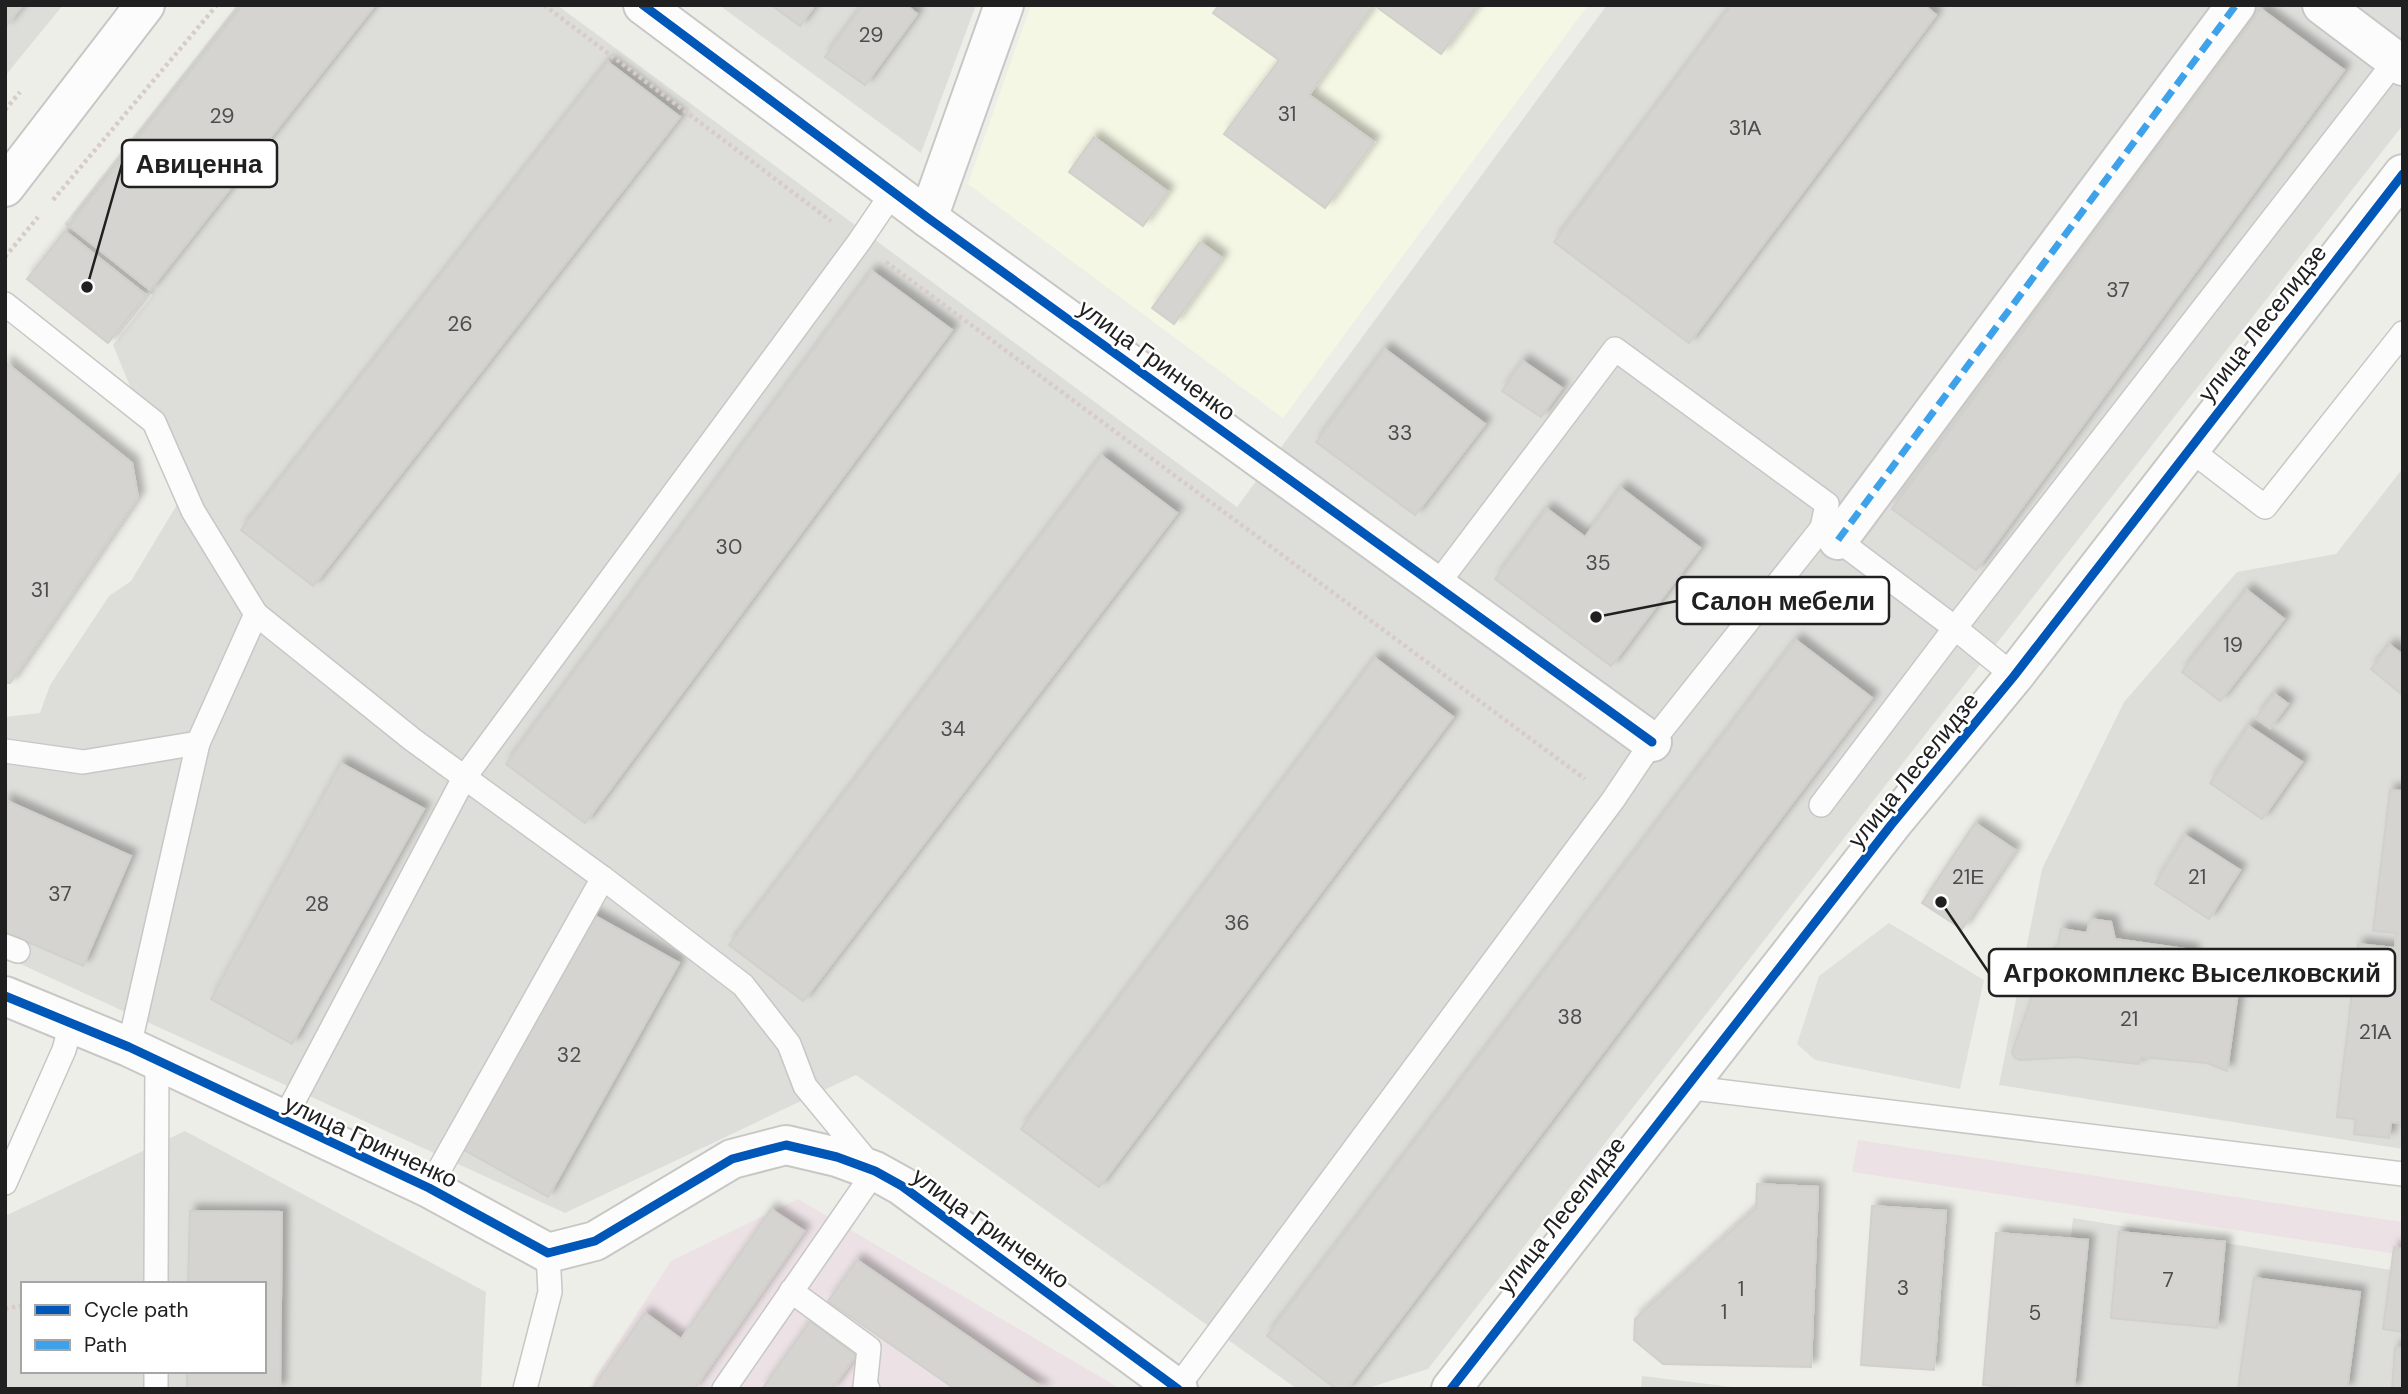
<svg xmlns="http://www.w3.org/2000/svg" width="2408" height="1394" font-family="'DM Sans',sans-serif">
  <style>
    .residential { fill: #ddddda; fill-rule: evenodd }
    .industrial { fill: #ece2e6 }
    .education { fill: #f5f7e5 }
    .parking { fill: #dfdfdc }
    .building { fill: #d5d4d0; stroke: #d1d0ca; stroke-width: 2; filter: url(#shadow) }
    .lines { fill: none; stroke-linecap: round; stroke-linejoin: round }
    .service-casing { stroke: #c7c7c5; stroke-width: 26 }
    .minor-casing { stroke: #c7c7c5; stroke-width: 42 }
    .tertiary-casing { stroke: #c7c7c5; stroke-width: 42 }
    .path { stroke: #d8ccc7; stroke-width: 4.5; stroke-dasharray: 3.5 3.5; stroke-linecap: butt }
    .service { stroke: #fcfcfc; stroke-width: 23 }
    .minor { stroke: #fcfcfc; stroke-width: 38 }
    .tertiary { stroke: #fcfcfc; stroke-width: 38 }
    .quiet { stroke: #3da2ea; stroke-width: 7; stroke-dasharray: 14 7; stroke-linecap: butt }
    .cycleway-casing { stroke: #fff; stroke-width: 13 }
    .cycleway { stroke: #0057b8; stroke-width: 9 }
    .labels { text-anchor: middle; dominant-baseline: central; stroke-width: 5; stroke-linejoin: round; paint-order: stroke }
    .number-label { font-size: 21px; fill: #4d4d4c }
    .street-label { font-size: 24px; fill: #202020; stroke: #fff }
    .leader { fill: none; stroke: #202020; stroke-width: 2.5 }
    .callout-dot { fill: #202020; stroke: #fff; stroke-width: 2.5 }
    .callout { fill: #fff; stroke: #202020; stroke-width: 2.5 }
    .callout-label { font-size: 26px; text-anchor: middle; font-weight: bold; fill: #202020 }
  </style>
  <defs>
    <filter id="shadow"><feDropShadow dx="6" dy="-6" stdDeviation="3.5" flood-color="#0004"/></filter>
  </defs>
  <rect width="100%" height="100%" fill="#eeeee9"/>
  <g class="residential">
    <path d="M5,5H63L5,76Z"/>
    <path d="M237,5H557L1237,507L1607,5H2403V125L1428,1369L1365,1389H1297L856,1075L565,1213L5,957V717L40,713L50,685L109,596L131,581L178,503L113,345L153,295L64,224Z"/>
    <path d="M719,5H976L921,153Z"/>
    <path d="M2403,468V1149L1999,1085L2042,869L2124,702L2237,572L2336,554Z"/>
    <path d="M185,1131L486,1292L481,1389H5V1216ZM23,1284H264V1371H23Z"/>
    <path d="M2073,1218L2403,1272V1389H2055Z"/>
    <path d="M1642,1376L1749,1389H1641Z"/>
  </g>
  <g class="industrial">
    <path d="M1858,1140L2403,1222V1255L1852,1172Z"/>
    <path d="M798,1199L1121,1389H588L671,1261Z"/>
  </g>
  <path class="education" d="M1031,5H1588L1283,418L968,184Z"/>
  <path class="parking" d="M1889,923L1984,980L1960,1089L1815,1060L1797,1044L1819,976Z"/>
  <g class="building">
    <path d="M5,5H23L5,27Z"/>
    <path d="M243,5H375L150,290L69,226Z"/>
    <path d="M771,5H815L800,26Z"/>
    <path d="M863,5H906L917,14L865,85L825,57Z"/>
    <path d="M1219,5H1374L1309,95L1374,142L1325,208L1224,134L1279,60L1213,13Z"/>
    <path d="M1374,5H1478L1441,54Z"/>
    <path d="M1732,5H1924L1936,15L1689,343L1554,242Z"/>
    <path d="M2261,9L2344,70L1976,570L1892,509Z"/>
    <path d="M608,62L680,117L313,586L241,530Z"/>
    <path d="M1094,137L1168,192L1143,226L1069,172Z"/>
    <path d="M65,231L146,295L108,343L27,279Z"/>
    <path d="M1200,242L1222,258L1174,324L1152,308Z"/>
    <path d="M872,271L952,330L585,823L506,764Z"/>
    <path d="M1385,349L1485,424L1415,515L1316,442Z"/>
    <path d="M1523,361L1562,388L1541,417L1502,391Z"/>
    <path d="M5,362L132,463L138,497L10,683H5Z"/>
    <path d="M1102,456L1177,513L803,1001L729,945Z"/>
    <path d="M1621,488L1700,548L1611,666L1495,579L1547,509L1585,537Z"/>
    <path d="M2247,590L2284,619L2220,701L2182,672Z"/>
    <path d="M1796,640L1872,698L1347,1389H1336L1267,1336Z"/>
    <path d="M2390,645L2403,655L2401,694L2371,669Z"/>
    <path d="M1375,658L1453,717L1099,1187L1021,1129Z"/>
    <path d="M2275,694L2288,704L2270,728L2256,718Z"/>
    <path d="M2249,726L2302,762L2262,819L2210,783Z"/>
    <path d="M341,763L424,809L292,1044L211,999Z"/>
    <path d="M2390,790L2403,791V1123L2391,1122L2389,1138L2354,1134L2356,1119L2337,1117L2358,944L2395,948L2396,933L2373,931Z"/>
    <path d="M5,800L131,856L83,966L5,932Z"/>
    <path d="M1975,823L2015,850L1962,929L1922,903Z"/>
    <path d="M2185,835L2240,870L2209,919L2155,884Z"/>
    <path d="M590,913L679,963L548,1197L459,1147Z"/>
    <path d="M2090,919L2111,922L2115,939L2193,950V961L2220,968L2218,986L2238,992L2227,1071L2207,1063L2142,1057L2138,1064L2076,1057L2019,1060L2014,1057L2012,1052L2044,964H2049L2051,954L2056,955L2061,929L2087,933Z"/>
    <path d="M1757,1184L1818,1187L1811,1367L1663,1364L1634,1340L1635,1319L1756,1208Z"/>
    <path d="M1872,1206L1946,1211L1934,1370L1861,1365Z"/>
    <path d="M771,1209L804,1231L694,1389H592L645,1313L681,1339Z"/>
    <path d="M190,1211L282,1212L280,1389H187V1371H264V1284H188Z"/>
    <path d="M2119,1232L2225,1242L2217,1328L2111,1318Z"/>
    <path d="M1996,1233L2088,1240L2074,1389H2024L1983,1385Z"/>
    <path d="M2394,1247L2403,1249V1332L2383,1329Z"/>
    <path d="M857,1260L1044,1389H955L828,1301Z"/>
    <path d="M2254,1278L2360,1292L2347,1389H2238Z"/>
    <path d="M810,1321L856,1355L832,1389H762Z"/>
    <path d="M2395,1347L2403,1348V1389H2392Z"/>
  </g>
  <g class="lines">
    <defs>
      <g id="service">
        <path d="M5,304L154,422L193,511L256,614L198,743L129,1047"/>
        <path d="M2188,448L2265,507L2403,333"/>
        <path d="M1436,586L1615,349L1827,504L1822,528"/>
        <path d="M256,614L413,740L603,878L743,985L789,1044L805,1086L875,1171L724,1389"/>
        <path d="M5,751L83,762L198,743"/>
        <path d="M1821,805L1955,628L2396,60"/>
        <path d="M5,946L18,951"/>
        <path d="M1685,1087L2403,1174"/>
        <path d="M283,1121L464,778L859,242L893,192"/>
        <path d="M5,1183L64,1050L71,1024"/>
        <path d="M429,1188L603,878"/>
        <path d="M156,1284L157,1060"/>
        <path d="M791,1291L869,1348L865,1387L868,1389"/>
        <path d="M1177,1388L1613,800L1652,742L1822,528L1955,628L2014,676"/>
        <path d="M156,1389V1371"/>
        <path d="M525,1389L550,1292L548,1253"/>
      </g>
      <g id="minor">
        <path d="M643,5L928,218L1652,742"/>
        <path d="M2322,5L2403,66"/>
        <path d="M5,187L145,5"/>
        <path d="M928,218L1004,5"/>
        <path d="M1838,540L2236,5"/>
      </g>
      <g id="tertiary">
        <path d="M5,996L129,1047L429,1188L548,1253L595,1241L732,1159L786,1145L837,1157L875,1171L902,1186L1178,1389"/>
        <path d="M1451,1389L1891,825L2014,676L2403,174"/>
      </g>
    </defs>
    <use href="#service" class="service-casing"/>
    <use href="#minor" class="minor-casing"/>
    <use href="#tertiary" class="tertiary-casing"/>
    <g class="path">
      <path d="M544,5L831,221"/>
      <path d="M5,110L20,92"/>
      <path d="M53,200L217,5"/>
      <path d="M5,257L38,217"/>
      <path d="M886,262L1585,779"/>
      <path d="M5,1309L23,1305"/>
    </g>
    <use href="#service" class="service"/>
    <use href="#minor" class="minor"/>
    <use href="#tertiary" class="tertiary"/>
    <path class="quiet" d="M1838,540L2236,5"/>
    <defs>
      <g id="cycleway">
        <path d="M643,5L928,218L1652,742"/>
        <path d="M5,996L129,1047L429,1188L548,1253L595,1241L732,1159L786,1145L837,1157L875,1171L902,1186L1178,1389"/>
        <path d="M1451,1389L1891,825L2014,676L2403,174"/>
      </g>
    </defs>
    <use href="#cycleway" class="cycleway-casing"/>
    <use href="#cycleway" class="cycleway"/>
  </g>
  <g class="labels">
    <g class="number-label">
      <text x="871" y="35">29</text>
      <text x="1287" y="114">31</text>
      <text x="222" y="116">29</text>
      <text x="1745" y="128">31А</text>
      <text x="2118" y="290">37</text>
      <text x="460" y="324">26</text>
      <text x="1400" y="433">33</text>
      <text x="729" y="547">30</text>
      <text x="1598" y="563">35</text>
      <text x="40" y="590">31</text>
      <text x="2233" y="645">19</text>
      <text x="953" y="729">34</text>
      <text x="1968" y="877">21Е</text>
      <text x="2197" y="877">21</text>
      <text x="60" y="894">37</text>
      <text x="317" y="904">28</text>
      <text x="1237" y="923">36</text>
      <text x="1570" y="1017">38</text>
      <text x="2129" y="1019">21</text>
      <text x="2375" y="1032">21А</text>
      <text x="569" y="1055">32</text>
      <text x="2168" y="1280">7</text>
      <text x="1903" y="1288">3</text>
      <text x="1741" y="1289">1</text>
      <text x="1724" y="1312">1</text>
      <text x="2035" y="1313">5</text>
    </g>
    <g class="street-label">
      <text transform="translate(2262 323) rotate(-52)">улица Леселидзе</text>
      <text transform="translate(1157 360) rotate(36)">улица Гринченко</text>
      <text transform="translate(1913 770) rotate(-51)">улица Леселидзе</text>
      <text transform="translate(371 1141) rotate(25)">улица Гринченко</text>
      <text transform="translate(1561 1215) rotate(-52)">улица Леселидзе</text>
      <text transform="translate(991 1228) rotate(36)">улица Гринченко</text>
    </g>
  </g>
  <path class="leader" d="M87 287L122 164M1596 617L1677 601M1941 902L1989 973"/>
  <g class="callout-dot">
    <circle cx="87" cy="287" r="7"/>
    <circle cx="1596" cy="617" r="7"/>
    <circle cx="1941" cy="902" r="7"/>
  </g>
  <g class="callout">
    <rect x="122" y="140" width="155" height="47" rx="7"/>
    <rect x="1677" y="577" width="212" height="47" rx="7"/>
    <rect x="1989" y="949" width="406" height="47" rx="7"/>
  </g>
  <g class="callout-label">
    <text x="199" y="173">Авиценна</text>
    <text x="1783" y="610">Салон мебели</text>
    <text x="2192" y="982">Агрокомплекс Выселковский</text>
  </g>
  <rect width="2408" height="1394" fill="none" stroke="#202020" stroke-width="14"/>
  <rect x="21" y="1282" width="245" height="91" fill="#ffffff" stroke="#a6a6a6" stroke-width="2"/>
  <rect x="35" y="1305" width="35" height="10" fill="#0057b8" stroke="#a6a6a6" stroke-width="2"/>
  <text x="84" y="1317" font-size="21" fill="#202020">Cycle path</text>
  <rect x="35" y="1340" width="35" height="10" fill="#3da2ea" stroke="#a6a6a6" stroke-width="2"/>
  <text x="84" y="1352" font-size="21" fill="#202020">Path</text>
</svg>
